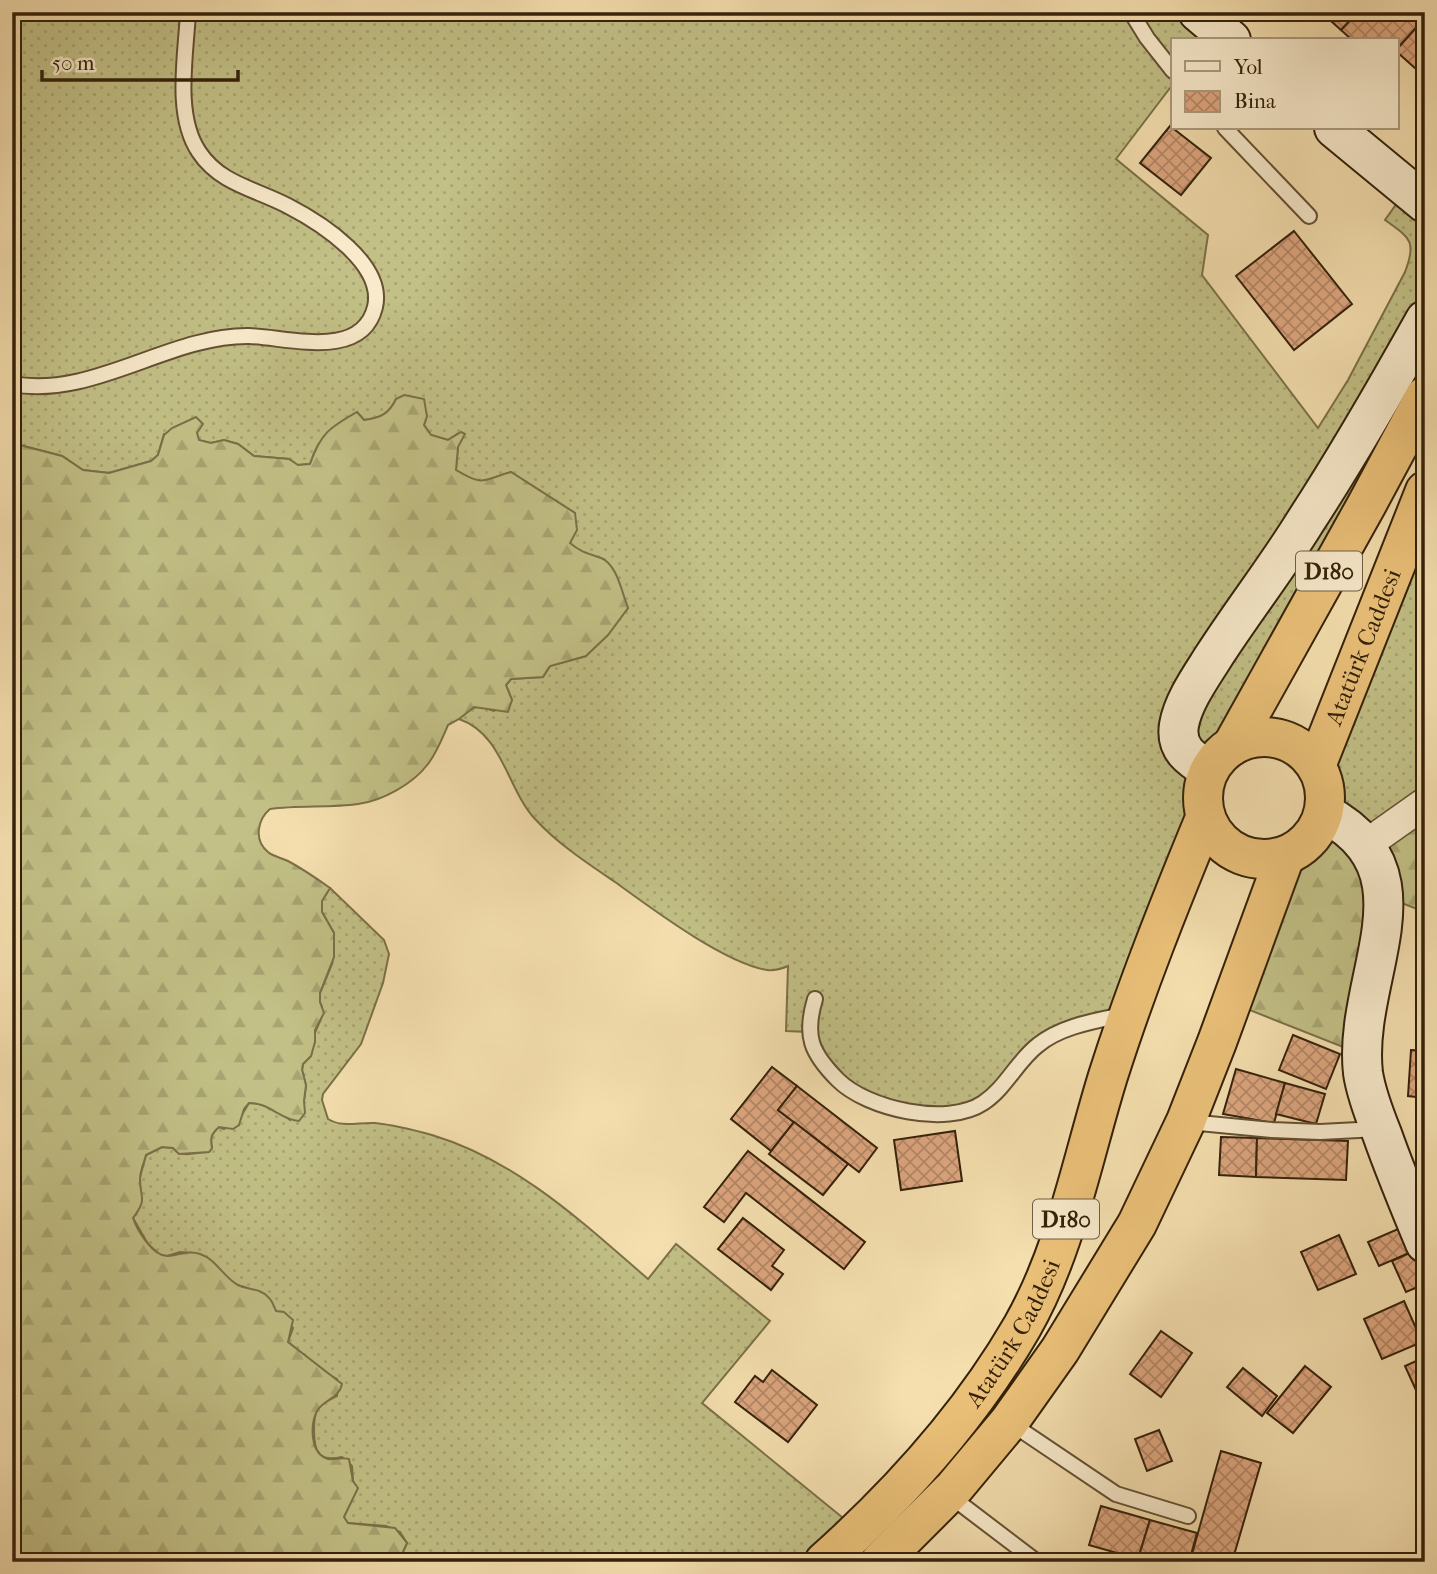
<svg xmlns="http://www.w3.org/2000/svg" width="1437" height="1574" font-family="'IM FELL French Canon',serif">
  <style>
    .grass { fill: url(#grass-dots); stroke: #7b7048; stroke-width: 2 }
    .forest { fill: url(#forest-firs); stroke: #7b7048; stroke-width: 2 }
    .building { fill: url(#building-cross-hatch); stroke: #34210a; stroke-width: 2 }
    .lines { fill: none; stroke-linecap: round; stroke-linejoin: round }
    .lane-casing { stroke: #645033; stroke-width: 18 }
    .street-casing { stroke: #645033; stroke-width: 33 }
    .secondary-casing { stroke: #34210a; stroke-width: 42 }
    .highway-casing { stroke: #34210a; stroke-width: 42 }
    .lane { stroke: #f8eacb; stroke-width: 14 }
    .street { stroke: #f8eacb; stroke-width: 30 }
    .secondary { stroke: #f8eacb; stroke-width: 38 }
    .highway { stroke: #eac078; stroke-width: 38 }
    .labels { text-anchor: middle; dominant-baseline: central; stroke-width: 5; stroke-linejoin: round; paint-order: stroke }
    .shield { fill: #f8eacb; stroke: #6f5d44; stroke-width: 2 }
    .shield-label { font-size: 23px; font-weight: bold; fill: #34210a }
    .street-label { font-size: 24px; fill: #34210a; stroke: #f8eacb }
  </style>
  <defs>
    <pattern id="grass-dots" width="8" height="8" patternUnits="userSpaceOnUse" patternTransform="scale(1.75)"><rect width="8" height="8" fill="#c2c086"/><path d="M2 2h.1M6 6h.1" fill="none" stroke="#a7a572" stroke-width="1.8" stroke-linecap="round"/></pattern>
    <pattern id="forest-firs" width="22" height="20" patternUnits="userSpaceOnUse" patternTransform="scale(1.75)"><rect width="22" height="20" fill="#c2c086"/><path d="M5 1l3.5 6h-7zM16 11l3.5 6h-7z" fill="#a7a572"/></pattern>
    <pattern id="building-cross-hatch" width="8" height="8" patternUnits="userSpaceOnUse" patternTransform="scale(1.75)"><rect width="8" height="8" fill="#dda67f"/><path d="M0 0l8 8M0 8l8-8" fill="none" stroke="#b48766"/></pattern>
  </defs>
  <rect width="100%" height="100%" fill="#f5dfaf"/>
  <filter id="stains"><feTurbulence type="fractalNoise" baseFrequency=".00286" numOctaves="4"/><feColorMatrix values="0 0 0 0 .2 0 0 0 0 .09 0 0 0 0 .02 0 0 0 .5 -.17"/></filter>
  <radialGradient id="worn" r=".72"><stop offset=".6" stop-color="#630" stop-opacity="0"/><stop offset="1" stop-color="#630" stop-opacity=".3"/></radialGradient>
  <g class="grass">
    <path d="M12,12H1198L1206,40H1173V84L1116,159L1208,235L1202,275L1318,428L1348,380L1405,272C1417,241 1410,238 1385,220L1407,189L1425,203V396L1206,777L1203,804L1128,1014L1063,1031L982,1104L915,1113L844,1087L809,1032L786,1031L788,966C781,969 774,971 767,970C724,963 651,908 615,882C587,863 558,844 535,819C507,789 503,734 459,719C474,706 475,704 494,711L512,700L506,685L511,679L543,677L550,666L586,656L628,608L615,574L604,559L582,553L569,543L575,513L511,472C481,481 486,488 456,470L458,447L457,434L448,440L431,435L424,425L427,416L396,399C389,415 380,418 364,420L357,412C332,426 319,435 310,464L297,465L289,459L254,456L238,444L224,440L211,443L198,440L197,433L164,434L158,455L151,461L109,473L83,470L62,456L12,443Z"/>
    <path d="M1425,491V803L1367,844L1326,801L1322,777Z"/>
    <path d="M330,888L384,940L389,954L383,983L361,1044L323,1094L322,1100L328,1119C343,1128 358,1122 375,1123C394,1125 414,1130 432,1135C518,1161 582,1222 648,1279L676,1244L770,1321L702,1403L859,1531L824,1562H409L402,1554L407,1543L400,1532L386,1526L347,1523L343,1517L357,1488L353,1481L352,1466L342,1457C318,1462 314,1452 314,1430C314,1423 314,1414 318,1409C322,1403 331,1399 337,1396V1379L326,1373L288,1342L293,1328L276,1311L247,1288L237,1285L191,1253L180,1252L167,1256L160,1255L148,1244L133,1218L138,1210L140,1177L146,1155L162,1147L173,1148C182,1159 196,1152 209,1152L212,1148C210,1138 211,1134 219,1127L224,1129L240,1118L249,1103C264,1103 279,1111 290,1120L304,1101L306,1085L302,1070L303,1064L311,1056L313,1037L321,1019L322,1007L320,1002V993L332,964L334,933L322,912V901Z"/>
  </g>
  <g class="forest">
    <path d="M404,395L424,399L427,416L424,425L431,435L448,440L461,432L465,434L458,447L456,470C484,487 482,480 511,472L575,513L577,530L570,543C582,553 588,553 601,558C617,564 622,593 628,608L608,635L586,656L550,666L543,677L511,679L506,685L512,700L508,712L474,707L459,719L448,725C442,739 437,752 428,764C413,784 382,801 358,804C329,808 299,805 270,809C258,819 253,840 268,852C272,856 282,858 288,861C303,869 316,878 330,888L322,901V912L334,933V957L320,993V1002L324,1013L315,1030V1042L311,1056L303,1064L302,1070L306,1085L304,1101L305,1113L299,1121C281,1120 268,1102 249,1103L244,1109L239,1125L233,1129L219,1127C211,1134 210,1138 212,1148L209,1152L179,1154L173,1148L162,1147L146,1155C144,1163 140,1171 140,1179C140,1199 148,1198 133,1218C137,1230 153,1257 168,1256C179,1255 189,1250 200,1254C216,1259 224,1278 238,1285C248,1290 260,1288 268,1297C272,1300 274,1306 276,1311L284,1312L293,1320L288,1342L342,1384C339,1399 324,1399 317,1411C310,1425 310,1454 328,1459C335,1460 342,1457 349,1459L353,1481L358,1488L344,1517L348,1523L395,1528L407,1543L402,1554L409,1562H12V443L62,456L83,470L109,473L151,461L158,455L164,435L172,428L196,417L203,424L197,433L199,440L211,443L224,440L238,444L254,456L289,459L298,465L310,464C321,433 329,428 357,412L364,420C380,418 389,414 396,399Z"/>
    <path d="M1425,803V912L1386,897L1362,1045L1343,1047L1232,1003L1296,850L1314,835L1320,824L1358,834Z"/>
  </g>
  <g class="building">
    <path d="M1321,12H1358L1341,30Z"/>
    <path d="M1358,12H1425V18L1397,49V40H1352L1341,30Z"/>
    <path d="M1425,18V77L1397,52V49Z"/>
    <path d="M1170,126L1211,158L1181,195L1140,163Z"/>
    <path d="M1294,231L1352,304L1294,350L1236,276Z"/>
    <path d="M1293,1035L1340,1054L1326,1089L1279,1070Z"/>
    <path d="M1411,1050L1425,1051V1098L1408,1096Z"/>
    <path d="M772,1067L797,1086L778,1110L794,1122L771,1151L731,1119Z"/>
    <path d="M1236,1069L1285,1083L1274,1123L1223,1114Z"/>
    <path d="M1285,1083L1325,1094L1316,1124L1276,1114Z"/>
    <path d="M797,1086L877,1148L859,1172L778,1110Z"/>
    <path d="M794,1122L848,1164L823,1195L769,1154Z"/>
    <path d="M955,1131L962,1181L901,1190L894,1140Z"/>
    <path d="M1221,1137L1257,1138L1256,1177L1219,1175Z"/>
    <path d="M1257,1138L1348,1141L1346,1180L1256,1177Z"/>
    <path d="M748,1151L865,1242L844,1269L746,1193L724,1222L704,1207Z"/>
    <path d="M743,1218L784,1250L772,1266L783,1274L771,1290L718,1249Z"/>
    <path d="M1405,1226L1416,1250L1379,1266L1368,1242Z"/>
    <path d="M1339,1235L1356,1274L1318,1290L1301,1252Z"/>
    <path d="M1416,1250L1425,1271V1284L1406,1292L1392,1261Z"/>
    <path d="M1404,1301L1422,1342L1382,1359L1364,1319Z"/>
    <path d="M1161,1331L1192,1353L1161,1397L1130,1374Z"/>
    <path d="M1425,1357V1410L1405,1366Z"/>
    <path d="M1305,1366L1331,1387L1293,1433L1267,1413Z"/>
    <path d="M1243,1368L1277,1396L1262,1416L1227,1387Z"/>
    <path d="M772,1370L817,1405L788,1442L735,1402L755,1376L763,1382Z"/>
    <path d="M1159,1430L1172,1461L1147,1471L1135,1439Z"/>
    <path d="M1221,1451L1261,1463L1232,1562H1219L1192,1554Z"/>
    <path d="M1101,1506L1150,1520L1138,1559L1089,1545Z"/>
    <path d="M1150,1520L1197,1533L1189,1562H1149L1138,1559Z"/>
  </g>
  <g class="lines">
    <defs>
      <g id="lane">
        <path d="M1131,12L1147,38L1173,71"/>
        <path d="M1225,128L1309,216"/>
        <path d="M12,384C93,399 169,335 249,336C287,337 362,361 375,307C385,264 321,223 288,206C256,189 220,184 199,152C174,115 186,55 188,12"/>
        <path d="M815,999C804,1036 811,1053 838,1080C867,1109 947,1127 983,1103C1006,1088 1017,1061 1038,1045C1061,1026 1095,1021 1123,1015"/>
        <path d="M1189,1122L1272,1130L1320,1132L1378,1129"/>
        <path d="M1012,1424L1116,1494L1188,1516"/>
        <path d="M949,1495L1037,1562"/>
      </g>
      <path id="street" d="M1367,844L1425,803"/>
      <g id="secondary">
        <path d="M1198,12L1231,40"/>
        <path d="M1334,128L1425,203"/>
        <path d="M1209,770C1191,759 1175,749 1179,725C1183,702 1200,678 1212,659C1242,612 1276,569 1305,522C1348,456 1387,388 1425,320"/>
        <path d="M1324,813C1437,872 1352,976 1363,1073C1366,1093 1374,1114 1382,1134C1395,1171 1410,1207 1425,1243"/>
      </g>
      <g id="highway">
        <circle cx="1264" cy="798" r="61"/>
        <path d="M1232,746L1367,504L1425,396"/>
        <path id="s1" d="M1316,766L1425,491"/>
        <path id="s2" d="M824,1562C901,1493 970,1417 1022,1327C1066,1250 1082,1160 1108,1076C1136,988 1170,903 1205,818"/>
        <path d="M880,1562L954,1488L1009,1422L1060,1350L1137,1224L1186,1121L1217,1042L1285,856"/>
      </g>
    </defs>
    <use href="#lane" class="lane-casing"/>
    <use href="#street" class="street-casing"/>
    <use href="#secondary" class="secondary-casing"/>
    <use href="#highway" class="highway-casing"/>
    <use href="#lane" class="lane"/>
    <use href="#street" class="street"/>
    <use href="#secondary" class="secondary"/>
    <use href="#highway" class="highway"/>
  </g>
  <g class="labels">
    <g class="shield">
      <rect x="1296" y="551.5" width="66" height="39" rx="5"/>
      <rect x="1033" y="1199.5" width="66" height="39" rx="5"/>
    </g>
    <g class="shield-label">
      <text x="1329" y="571">D180</text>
      <text x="1066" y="1219">D180</text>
    </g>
    <g class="street-label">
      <text stroke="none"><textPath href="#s1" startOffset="128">Atatürk Caddesi</textPath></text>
      <text stroke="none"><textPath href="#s2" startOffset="299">Atatürk Caddesi</textPath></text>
    </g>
  </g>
  <rect width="1437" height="1574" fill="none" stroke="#f5dfaf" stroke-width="42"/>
  <rect x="14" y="14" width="1409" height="1546" fill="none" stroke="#34210a" stroke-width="3.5"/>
  <rect x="21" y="21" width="1395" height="1532" fill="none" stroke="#34210a" stroke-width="2"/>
  <rect x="1171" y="38" width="228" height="91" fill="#f8eacb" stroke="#aa9a7e" stroke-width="2"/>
  <rect x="1185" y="61" width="35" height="10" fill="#f8eacb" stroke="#aa9a7e" stroke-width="2"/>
  <text x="1234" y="74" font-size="21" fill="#34210a">Yol</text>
  <rect x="1185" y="91" width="35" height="21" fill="url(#building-cross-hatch)" stroke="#aa9a7e" stroke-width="2"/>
  <text x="1234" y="108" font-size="21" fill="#34210a">Bina</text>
  <path d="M42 70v10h196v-10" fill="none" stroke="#34210a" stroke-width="3.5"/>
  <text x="52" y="70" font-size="21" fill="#34210a" stroke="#f8eacb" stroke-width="5" paint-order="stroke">50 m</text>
  <rect width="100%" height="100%" filter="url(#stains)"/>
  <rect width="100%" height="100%" fill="url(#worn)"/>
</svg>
